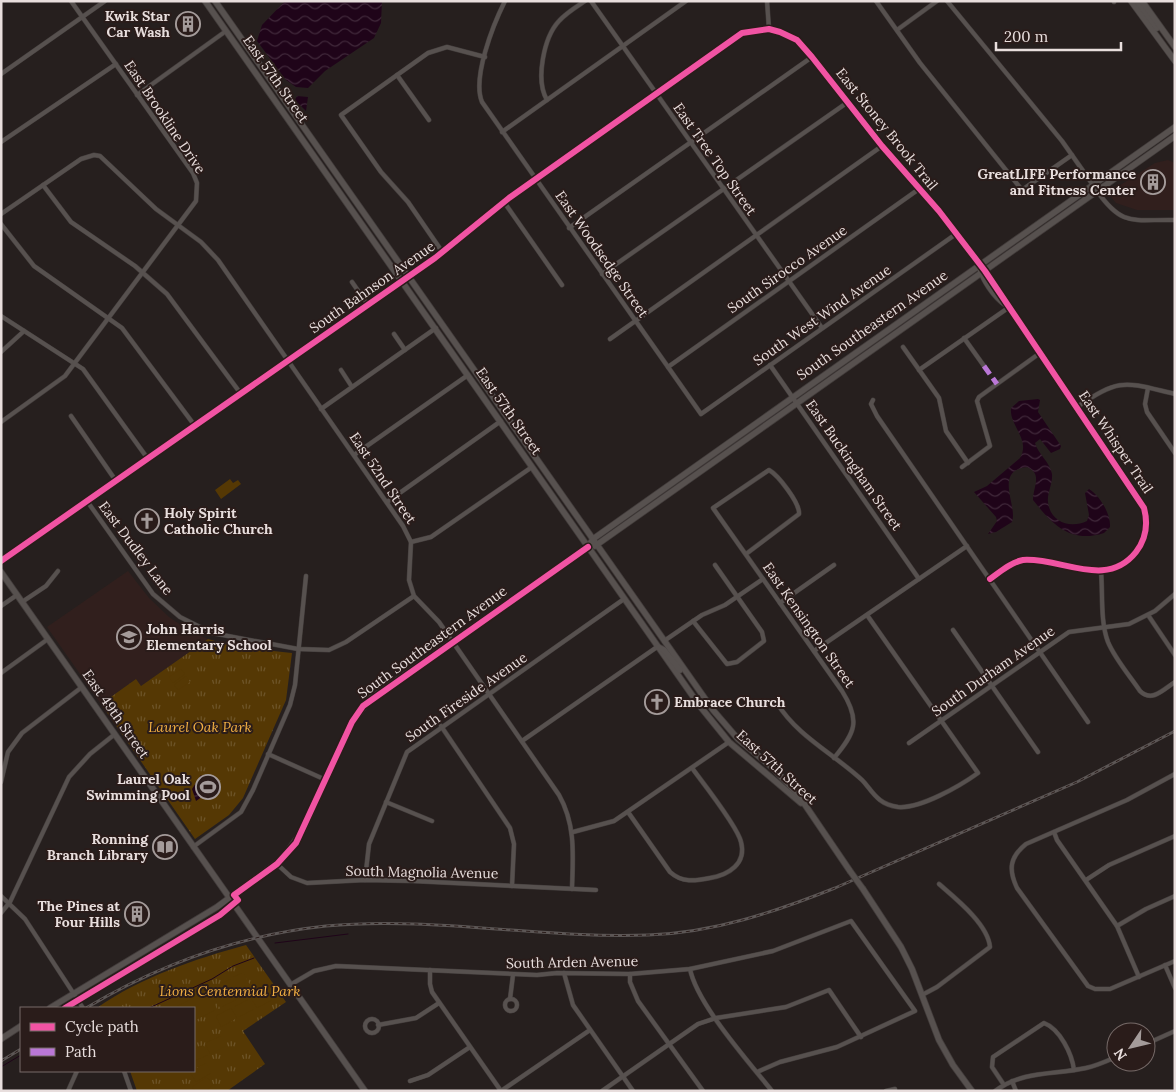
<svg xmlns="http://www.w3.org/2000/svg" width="1176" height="1092" font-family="Lora,serif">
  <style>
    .built { fill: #311f1d }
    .grass { fill: url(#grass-tufts) }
    .garden { fill: #553804 }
    .water { fill: url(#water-waves) }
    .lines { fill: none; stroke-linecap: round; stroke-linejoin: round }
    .stream { stroke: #1f0419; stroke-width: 1 }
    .street-casing { stroke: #423c3b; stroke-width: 5 }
    .secondary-casing { stroke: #423c3b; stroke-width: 7 }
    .street { stroke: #57514f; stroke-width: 4 }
    .secondary { stroke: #57514f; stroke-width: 5.5 }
    .rail-casing { stroke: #5c5655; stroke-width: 3 }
    .rail { stroke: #2a1c1a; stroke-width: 1; stroke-dasharray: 4; stroke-linecap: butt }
    .secondary-bridge-casing { stroke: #423c3b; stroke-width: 7; stroke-linecap: butt }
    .secondary-bridge { stroke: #57514f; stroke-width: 5.5 }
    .quiet { stroke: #ba77d6; stroke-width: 5; stroke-dasharray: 10 5; stroke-linecap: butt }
    .cycleway-casing { stroke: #2a1c1a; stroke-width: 9 }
    .cycleway { stroke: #f153a3; stroke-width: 6 }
    .labels { text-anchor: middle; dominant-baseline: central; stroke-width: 4; stroke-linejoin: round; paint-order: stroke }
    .poi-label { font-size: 14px; font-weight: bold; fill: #e8dedd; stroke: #2a1c1a; text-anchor: end }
    .street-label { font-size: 14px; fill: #e8dedd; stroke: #2a1c1a }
    .park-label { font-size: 14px; font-style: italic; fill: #f3b043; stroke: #2a1c1a }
  </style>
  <defs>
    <pattern id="grass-tufts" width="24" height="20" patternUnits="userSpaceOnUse" patternTransform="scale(1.25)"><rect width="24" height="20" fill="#553804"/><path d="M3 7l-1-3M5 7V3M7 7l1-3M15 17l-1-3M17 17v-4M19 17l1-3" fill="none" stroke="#6d5428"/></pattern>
    <pattern id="water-waves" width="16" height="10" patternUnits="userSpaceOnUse" patternTransform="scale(1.25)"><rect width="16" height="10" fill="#1f0419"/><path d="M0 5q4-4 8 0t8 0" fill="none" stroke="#40283a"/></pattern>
  </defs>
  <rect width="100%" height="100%" fill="#261f1e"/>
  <g class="built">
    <path d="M1168,160L1175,163V210H1137L1116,203L1108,193L1155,163Z"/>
    <path d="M128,571L149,598L169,617L187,629L208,639L141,686L136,679L101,704L47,627Z"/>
  </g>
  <g class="grass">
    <path d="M208,639L236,647L292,653L286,700L243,798L229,815L195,839L101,704L136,679L141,686Z"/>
    <path d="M246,945L286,1002L243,1031L265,1064L227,1091H137L130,1071H194V1008H97C141,977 195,959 246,945Z"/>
  </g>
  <g class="garden">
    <path d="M230,479L233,483L238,480L241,484L221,499L215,490Z"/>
    <path d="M181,669L185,674L173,683L169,677Z"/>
    <path d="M186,676L190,682L178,690L174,685Z"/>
    <path d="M243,972L253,991L220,1008L210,990Z"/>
    <path d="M266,990L272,1000L257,1008L251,998Z"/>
    <path d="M208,991L217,1009L194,1021V1008H178L177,1006Z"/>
    <path d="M249,999L254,1009L239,1017L234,1007Z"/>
    <path d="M231,1008L237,1018L221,1027L216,1016Z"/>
    <path d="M221,1036L226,1046L210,1054L205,1043Z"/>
    <path d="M203,1045L208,1055L194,1061V1049Z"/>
    <path d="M206,1063L211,1073L196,1082L190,1072Z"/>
    <path d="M207,1077L213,1085L206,1091H195L192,1087Z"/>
  </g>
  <g class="water">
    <path d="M285,1H382L381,23L374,38L325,71L308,88L296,87L286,80L257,41L262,25Z"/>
    <path d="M297,96L308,97L306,111L295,100Z"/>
    <path d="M1038,399L1040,400L1038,412L1061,446L1060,449L1051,453L1040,439L1035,443C1038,454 1050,462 1052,474C1053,483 1047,493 1048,502C1050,522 1070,529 1087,521L1089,515L1085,493L1089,489C1100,496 1111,514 1110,527L1104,533C1070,544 1052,524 1033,500C1033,487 1043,474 1027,467C993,471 1018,505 1012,522L996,532L988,534L997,521L996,517L974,492L987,486L1020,458C1031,439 1009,426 1011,408L1019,401Z"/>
    <path d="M201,775L203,778L200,781L199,788L203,789L208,782L217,794L209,799L206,794L196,801L192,789Z"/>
  </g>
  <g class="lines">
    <g class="stream">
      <path d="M275,943L348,934"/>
      <path d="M149,1008L212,979L233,966L254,958"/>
      <path d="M1,1067L21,1055"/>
    </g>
    <defs>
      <g id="street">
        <path d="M505,1C493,25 472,78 482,102L701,414L956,234"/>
        <path d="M591,1L822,328"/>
        <path d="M767,1L769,29"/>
        <path d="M876,1L920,63L1022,190L1072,155"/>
        <path d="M947,1L1062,141L1093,185"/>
        <path d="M1114,2V1"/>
        <path d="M897,30L937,1"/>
        <path d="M1,74L105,1"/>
        <path d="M397,75L429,120"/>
        <path d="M137,95L226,31"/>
        <path d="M547,100C535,80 544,37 559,21C566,13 576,7 585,1"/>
        <path d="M502,132L686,1"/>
        <path d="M1,142L116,64"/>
        <path d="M43,185L71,222L135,266L167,294L241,394"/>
        <path d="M1097,191C1123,228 1134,219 1175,220"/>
        <path d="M504,202L562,285"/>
        <path d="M1,214L81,159L94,155L100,156L156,209L201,242L218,260L403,526L411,542L409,580L414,596L439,622L559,795C576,825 573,856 572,889"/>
        <path d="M1,224L34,266L122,328L195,426"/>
        <path d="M569,228L812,57"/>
        <path d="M443,253L408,202L381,172L341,115L428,53L447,47L485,57"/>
        <path d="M978,265C982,280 993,297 1006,306"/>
        <path d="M602,274L848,102"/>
        <path d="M409,276L454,244L509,198L742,33L769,29L780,32L797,40L812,57L882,146L939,211L985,271L1144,508C1148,523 1146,539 1136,552C1106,590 1061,557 1023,560C1011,562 1000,572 990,579"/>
        <path d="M352,282L368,305"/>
        <path d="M1,316L83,369L148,459"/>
        <path d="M394,334L405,350"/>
        <path d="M964,338L984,366"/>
        <path d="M610,339L882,146"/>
        <path d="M903,347L939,398L946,431L968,463"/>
        <path d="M1,352L24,331"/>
        <path d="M770,365L919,579"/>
        <path d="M668,367L919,189"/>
        <path d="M341,370L352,387"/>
        <path d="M919,370L1008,308"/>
        <path d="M1148,388L1145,404L1147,412L1175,453"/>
        <path d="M873,400L871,404L877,416L1088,722"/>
        <path d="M1077,407C1121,377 1124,382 1175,394"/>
        <path d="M321,409L436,328"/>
        <path d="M71,416L116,481"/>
        <path d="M1,422L65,376L196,201L197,183L193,173L71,1"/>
        <path d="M354,455L468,375"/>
        <path d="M962,467L990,446L977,401L979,397L1040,353"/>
        <path d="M87,501L153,594L180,617L212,633L298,649L329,650L346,642L414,596"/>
        <path d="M387,502L501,421"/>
        <path d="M411,542L431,537L532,467"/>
        <path d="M746,554L799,514C800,503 778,475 769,470L713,508L842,691C861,721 855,733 834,758"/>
        <path d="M1101,571C1103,593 1100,621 1108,642C1115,659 1130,676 1140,691C1152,703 1164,689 1175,682"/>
        <path d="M22,602L46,586L58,571"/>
        <path d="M780,603L834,565"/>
        <path d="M1,606L17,595"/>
        <path d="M1148,615L1175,655"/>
        <path d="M693,621L727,664L737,662L764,641L762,632L715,565"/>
        <path d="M953,630L1038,752"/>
        <path d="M664,641L702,615L725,605L763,579"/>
        <path d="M814,651L967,546"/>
        <path d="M1,673L48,639"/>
        <path d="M777,703C797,736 834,754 862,780C868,786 873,795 880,800C885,804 891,806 898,807C920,809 960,786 978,773L867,615"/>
        <path d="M441,726L510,828L514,844L512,886"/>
        <path d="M522,741L657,647"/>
        <path d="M909,743L1069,632L1129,624L1155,611L1175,594"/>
        <path d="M268,754L326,780"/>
        <path d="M1175,774L1127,800L1026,844C1010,857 1008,869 1017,888L1088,986L1095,989H1110L1175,961"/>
        <path d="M1,782L8,752L22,733L82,687"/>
        <path d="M386,802L432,821"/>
        <path d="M628,812L670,872C682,883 695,881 710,878C728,875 747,864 741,842C738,827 703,783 692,768"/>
        <path d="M573,832L614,821L729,742"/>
        <path d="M1054,832L1057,840L1117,926L1139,977"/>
        <path d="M193,847L241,812L253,790L290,705L295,685L306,576"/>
        <path d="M277,864L291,877L307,883L365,880L413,881L596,890"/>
        <path d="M365,880L369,844L407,752L624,599"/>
        <path d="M1086,880L1109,865L1175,836"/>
        <path d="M1,896L25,919L83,1008"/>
        <path d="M1,913L10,902L69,777L90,754L115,734"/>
        <path d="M1117,926L1146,909L1175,896"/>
        <path d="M1165,965L1175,988"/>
        <path d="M690,969C697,1004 748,1061 772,1091"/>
        <path d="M430,970V984L432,992L501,1091"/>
        <path d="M564,973L573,1005L633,1091"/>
        <path d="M630,974V982L638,1001L703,1091"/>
        <path d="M290,985L314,971L336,966L537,975L557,973L630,974L690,969L773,951L851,921L915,1011L837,1047L780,1062L757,1072"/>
        <path d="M922,995L937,987L990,947C988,924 955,898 939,884"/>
        <circle cx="511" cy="1005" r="6"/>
        <path d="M510,999L513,975"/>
        <circle cx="372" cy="1026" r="7"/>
        <path d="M378,1025L416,1018L439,1003"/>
        <path d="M1146,1044L1175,1031"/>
        <path d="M124,1071L131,1091"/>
        <path d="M410,1081L428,1075L470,1047"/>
        <path d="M1012,1081L1016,1091"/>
        <path d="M1004,1085L992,1067L993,1057L1044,1023C1060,1029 1072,1054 1074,1070"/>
        <path d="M68,1091L77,1071"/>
        <path d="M501,1091L590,1030"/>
        <path d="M602,1091L698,1024L716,1018L786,1007L829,990L861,1037"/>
        <path d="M886,1091L895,1089"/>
        <path d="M995,1091C1024,1070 1054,1075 1086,1068C1096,1066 1107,1061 1116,1057"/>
      </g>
      <g id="secondary">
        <path d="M205,1L699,705L729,742L801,803"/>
        <path d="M215,1L713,710L738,739L773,768L797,793L850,871"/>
        <path d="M1131,1L1175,61"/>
        <path d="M1137,1L1157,28"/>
        <path d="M1142,1L1175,47"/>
        <path d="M595,546L1175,136"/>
        <path d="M1,561L405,279"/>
        <path d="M1,572L365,1091"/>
        <path d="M658,647L664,650L680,670"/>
        <path d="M863,889L901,947L912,969L939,1040L953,1065L972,1091"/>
        <path d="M50,1008L217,907L282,859L303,830L352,722L370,699L588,547L593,539L610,527L1175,127"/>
        <path d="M1,1039L21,1026"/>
      </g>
    </defs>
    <use href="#street" class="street-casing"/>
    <use href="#secondary" class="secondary-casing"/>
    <use href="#street" class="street"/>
    <use href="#secondary" class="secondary"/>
    <defs>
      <g id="rail">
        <path d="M86,1008C160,964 240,935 326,926C433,916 541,939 648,935C713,933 775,912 835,888L1077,782L1175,731"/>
        <path d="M1,1061L21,1049"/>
      </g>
    </defs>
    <use href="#rail" class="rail-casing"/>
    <use href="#rail" class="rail"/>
    <defs>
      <path id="secondary-bridge" d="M850,871L863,889"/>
    </defs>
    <use href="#secondary-bridge" class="secondary-bridge-casing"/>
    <use href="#secondary-bridge" class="secondary-bridge"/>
    <path class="quiet" d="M984,366L997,384"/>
    <defs>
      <g id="cycleway">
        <path d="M1,561L435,258L509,198L742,33L769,29L780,32L797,40L812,57L882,146L939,211L985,271L1144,508C1148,523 1146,539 1136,552C1106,590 1061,557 1023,560C1011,562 1000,572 990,579"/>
        <path d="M65,1008L220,915L238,900L234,895L277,864L296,843L352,722L363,706L588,547"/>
      </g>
    </defs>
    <use href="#cycleway" class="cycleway-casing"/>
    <use href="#cycleway" class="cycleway"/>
  </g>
  <defs>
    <symbol id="building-ring" viewBox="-11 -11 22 22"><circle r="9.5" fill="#2a1c1a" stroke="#a49b9a" stroke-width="1.5"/><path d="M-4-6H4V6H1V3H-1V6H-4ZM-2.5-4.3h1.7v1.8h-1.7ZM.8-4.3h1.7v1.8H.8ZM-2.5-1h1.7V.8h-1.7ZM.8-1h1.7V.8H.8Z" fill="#a49b9a"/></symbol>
    <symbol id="church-ring" viewBox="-11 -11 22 22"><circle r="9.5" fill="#2a1c1a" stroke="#a49b9a" stroke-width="1.5"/><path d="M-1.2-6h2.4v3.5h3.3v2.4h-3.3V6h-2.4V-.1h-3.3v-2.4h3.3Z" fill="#a49b9a"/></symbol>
    <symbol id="school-ring" viewBox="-11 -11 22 22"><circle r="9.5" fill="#2a1c1a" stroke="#a49b9a" stroke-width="1.5"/><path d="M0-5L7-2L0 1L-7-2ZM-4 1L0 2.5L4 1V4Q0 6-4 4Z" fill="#a49b9a"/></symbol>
    <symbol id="stadium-ring" viewBox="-11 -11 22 22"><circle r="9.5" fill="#2a1c1a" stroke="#a49b9a" stroke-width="1.5"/><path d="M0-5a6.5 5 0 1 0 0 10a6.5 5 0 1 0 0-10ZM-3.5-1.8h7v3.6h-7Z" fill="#a49b9a"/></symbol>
    <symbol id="library-ring" viewBox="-11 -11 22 22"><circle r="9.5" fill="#2a1c1a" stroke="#a49b9a" stroke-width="1.5"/><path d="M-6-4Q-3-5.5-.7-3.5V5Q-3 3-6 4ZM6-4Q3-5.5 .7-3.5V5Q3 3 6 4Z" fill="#a49b9a"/></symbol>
  </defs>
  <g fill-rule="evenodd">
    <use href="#building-ring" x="174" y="10" width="28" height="28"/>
    <use href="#building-ring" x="1139" y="168" width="28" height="28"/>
    <use href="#church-ring" x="133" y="507" width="28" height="28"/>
    <use href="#school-ring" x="115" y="623" width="28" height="28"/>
    <use href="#church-ring" x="643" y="688" width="28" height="28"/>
    <use href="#stadium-ring" x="194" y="773" width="28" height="28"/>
    <use href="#library-ring" x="151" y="833" width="28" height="28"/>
    <use href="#building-ring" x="123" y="900" width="28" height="28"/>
  </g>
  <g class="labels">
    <g class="poi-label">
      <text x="170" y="16">Kwik Star<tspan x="170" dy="16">Car Wash</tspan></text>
      <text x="1136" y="174">GreatLIFE Performance<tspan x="1136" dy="16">and Fitness Center</tspan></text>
      <text x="164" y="513" text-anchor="start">Holy Spirit<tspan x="164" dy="16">Catholic Church</tspan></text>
      <text x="146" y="629" text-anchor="start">John Harris<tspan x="146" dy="16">Elementary School</tspan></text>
      <text x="674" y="702" text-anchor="start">Embrace Church</text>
      <text x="190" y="779">Laurel Oak<tspan x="190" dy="16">Swimming Pool</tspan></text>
      <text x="148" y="839">Ronning<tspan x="148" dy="16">Branch Library</tspan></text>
      <text x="120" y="906">The Pines at<tspan x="120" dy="16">Four Hills</tspan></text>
    </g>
    <g class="street-label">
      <text transform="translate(276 79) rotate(55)">East 57th Street</text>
      <text transform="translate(165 117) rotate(56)">East Brookline Drive</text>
      <text transform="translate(887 129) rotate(51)">East Stoney Brook Trail</text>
      <text transform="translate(715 159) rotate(55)">East Tree Top Street</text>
      <text transform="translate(602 254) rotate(55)">East Woodsedge Street</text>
      <text transform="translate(787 269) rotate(-35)">South Sirocco Avenue</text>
      <text transform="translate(372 287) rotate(-35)">South Bahnson Avenue</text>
      <text transform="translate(822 315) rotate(-35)">South West Wind Avenue</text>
      <text transform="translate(872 325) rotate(-35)">South Southeastern Avenue</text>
      <text transform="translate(509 411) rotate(55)">East 57th Street</text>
      <text transform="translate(1116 442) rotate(56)">East Whisper Trail</text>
      <text transform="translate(854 465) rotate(55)">East Buckingham Street</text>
      <text transform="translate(383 478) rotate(56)">East 52nd Street</text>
      <text transform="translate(136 548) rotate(53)">East Dudley Lane</text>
      <text transform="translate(809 625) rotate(55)">East Kensington Street</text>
      <text transform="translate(432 642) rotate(-36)">South Southeastern Avenue</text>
      <text transform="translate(993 671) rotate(-35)">South Durham Avenue</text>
      <text transform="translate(466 697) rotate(-35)">South Fireside Avenue</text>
      <text transform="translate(116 714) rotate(55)">East 49th Street</text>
      <text transform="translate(777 767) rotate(42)">East 57th Street</text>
      <text transform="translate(422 872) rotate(1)">South Magnolia Avenue</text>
      <text transform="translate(572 962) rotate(-1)">South Arden Avenue</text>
    </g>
    <g class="park-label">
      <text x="200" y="727">Laurel Oak Park</text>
      <text x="230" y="991">Lions Centennial Park</text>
    </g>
  </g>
  <rect width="1176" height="1092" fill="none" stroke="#e8dedd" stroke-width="5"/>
  <rect x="20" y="1007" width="175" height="65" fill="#2a1c1a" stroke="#766a68"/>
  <rect x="30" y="1023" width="25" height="8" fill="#f153a3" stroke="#766a68"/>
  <text x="65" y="1032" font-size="15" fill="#e8dedd">Cycle path</text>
  <rect x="30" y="1048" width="25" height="8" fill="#ba77d6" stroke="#766a68"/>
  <text x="65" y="1057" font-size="15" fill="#e8dedd">Path</text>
  <g transform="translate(1131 1047) rotate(235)"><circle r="24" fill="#2a1c1a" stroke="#766a68"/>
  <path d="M0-4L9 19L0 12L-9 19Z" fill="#a49b9a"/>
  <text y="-8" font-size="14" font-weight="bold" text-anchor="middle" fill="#e8dedd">N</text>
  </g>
  <path d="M996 42v8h125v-8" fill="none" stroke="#e8dedd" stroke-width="2.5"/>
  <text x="1004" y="42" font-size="15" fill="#e8dedd" stroke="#2a1c1a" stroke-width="4" paint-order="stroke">200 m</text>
</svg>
